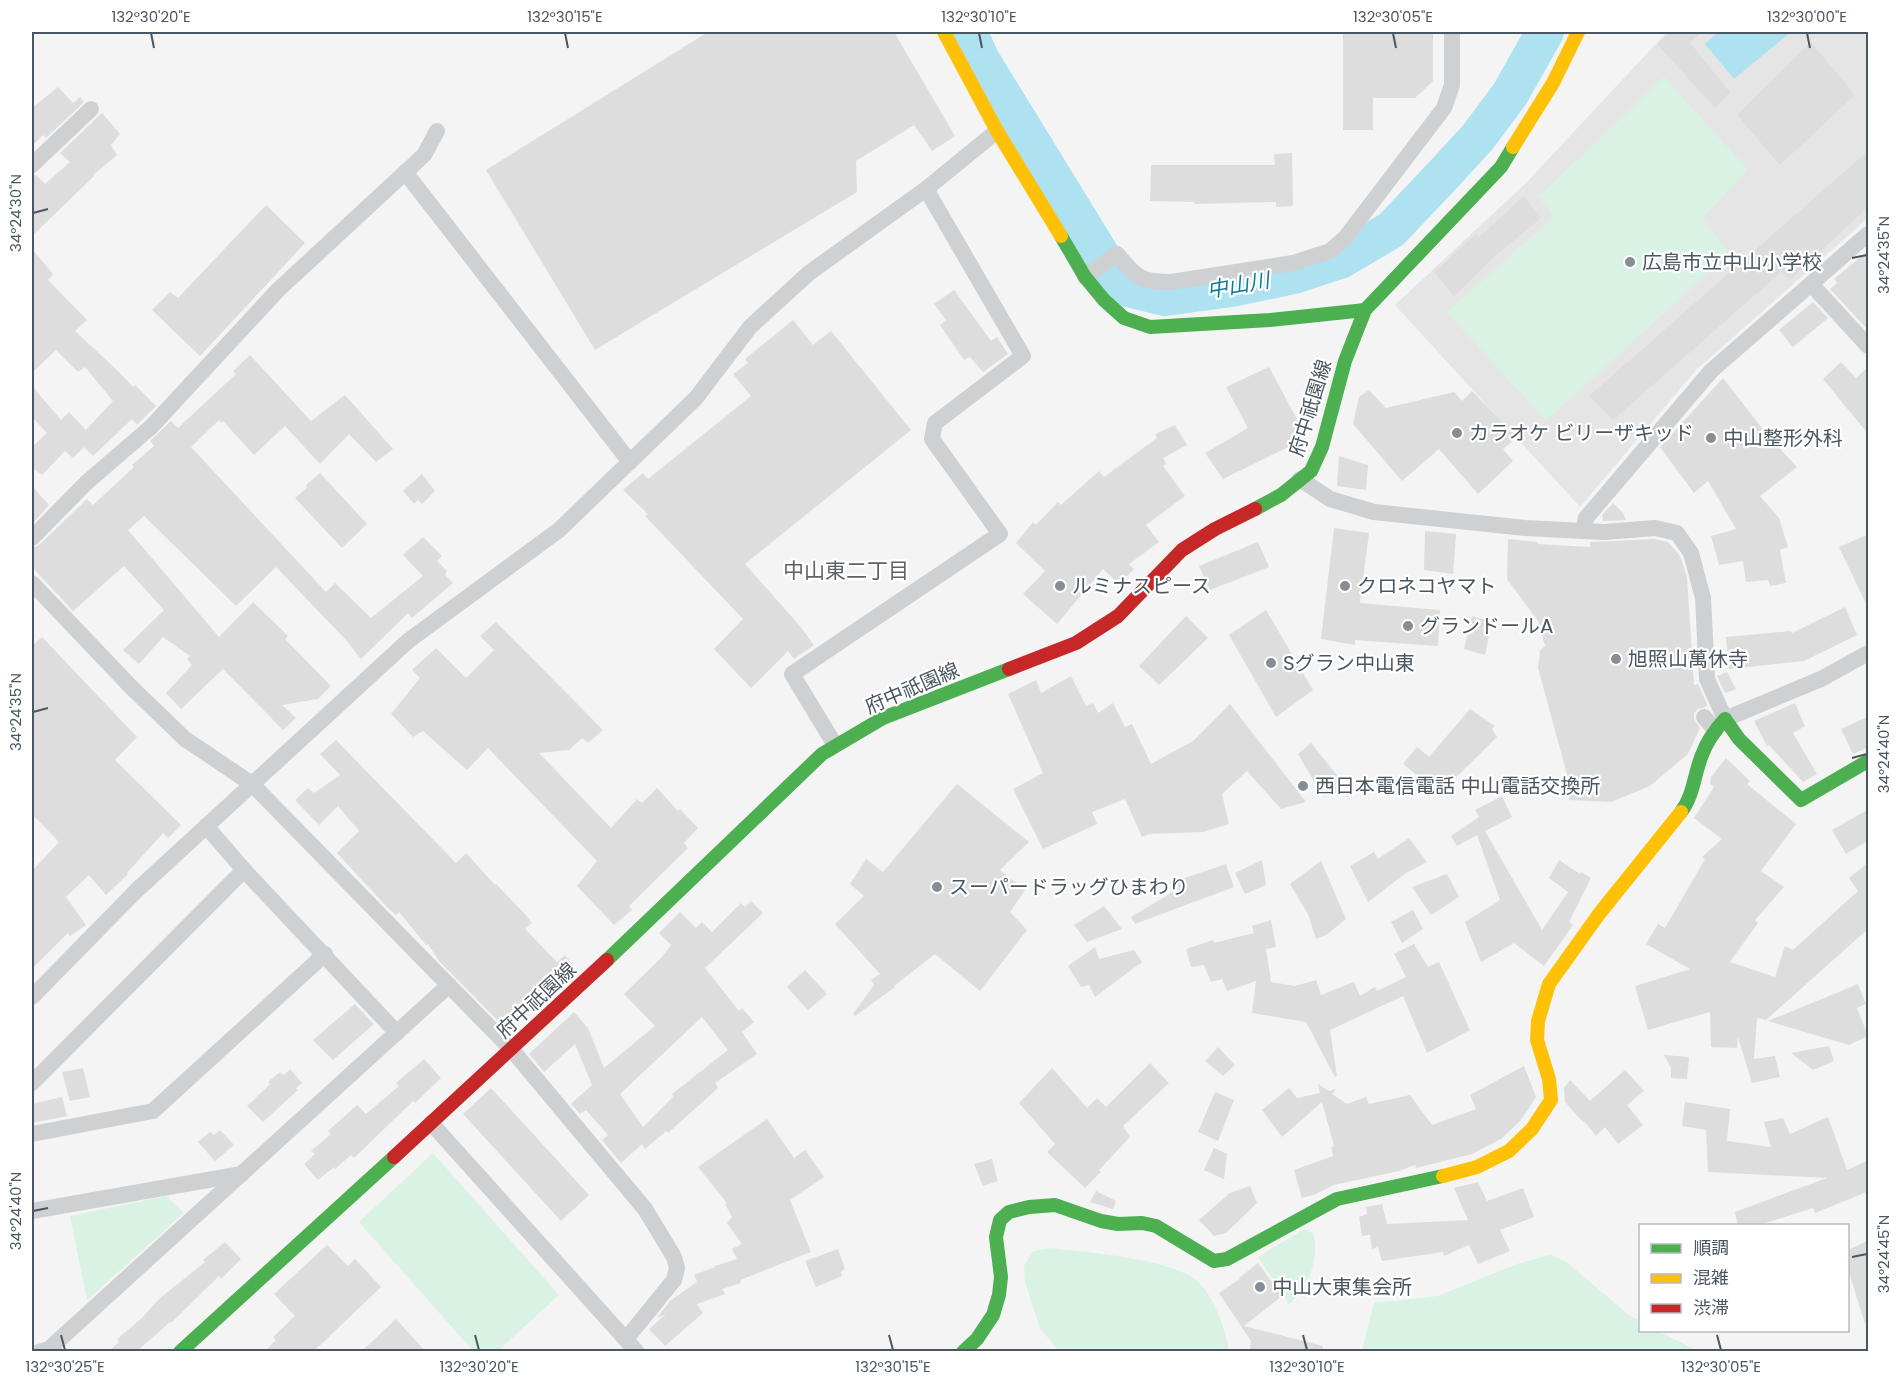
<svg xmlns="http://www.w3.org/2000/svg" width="1900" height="1383" font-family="Poppins,'Noto Sans JP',sans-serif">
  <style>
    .education { fill: #e6e5e6 }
    .green { fill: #d9f2e3 }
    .water { fill: #aee2f0 }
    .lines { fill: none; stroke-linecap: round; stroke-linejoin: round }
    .river { stroke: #aee2f0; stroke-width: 38 }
    .building { fill: #ddddde; fill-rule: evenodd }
    .street { stroke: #ced0d2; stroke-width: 16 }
    .fast { stroke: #4caf50; stroke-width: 14 }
    .slow { stroke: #ffc107; stroke-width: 14 }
    .jam { stroke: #c62828; stroke-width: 14 }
    .ticks { fill: none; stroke: #4a5661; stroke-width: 2 }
    .poi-dot { fill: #868d94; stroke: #fff; stroke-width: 2 }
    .labels { text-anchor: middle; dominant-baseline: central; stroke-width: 4.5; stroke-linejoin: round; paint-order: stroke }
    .poi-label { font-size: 20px; fill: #4a5661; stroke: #fff; text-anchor: start }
    .street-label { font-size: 20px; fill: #4a5661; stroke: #fff }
    .water-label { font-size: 21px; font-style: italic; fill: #0c7c9b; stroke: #fff }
    .neighbourhood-label { font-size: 21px; fill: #5f6368; stroke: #fff }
    .neatline { fill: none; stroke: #4a5661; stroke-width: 2 }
    .ticks-label { font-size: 15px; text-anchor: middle; fill: #4a5661 }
  </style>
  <rect width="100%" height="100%" fill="#f4f4f4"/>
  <path class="education" d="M1667,32H1868V218L1696,370L1580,507L1395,305L1526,183Z"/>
  <g class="green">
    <path d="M1664,77L1748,170L1702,218L1730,253L1546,421L1447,312L1553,218L1539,196Z"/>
    <path d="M433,1153L559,1295L498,1351H473L359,1222Z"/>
    <path d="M166,1196L184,1213L87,1300L70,1216Z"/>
    <path d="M1304,1229L1312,1232C1320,1248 1312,1276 1302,1291C1299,1295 1293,1300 1289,1304L1258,1257Z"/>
    <path d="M1052,1248C1087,1253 1181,1258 1203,1287C1217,1305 1225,1329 1229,1351H1059L1040,1328L1025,1282L1024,1266L1033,1251Z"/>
    <path d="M1550,1255L1565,1261L1629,1315L1640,1321V1330L1657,1331L1698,1351H1362L1374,1303L1438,1296L1517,1264Z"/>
  </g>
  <path class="water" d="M1718,32H1791L1734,79L1705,44Z"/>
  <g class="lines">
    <path class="river" d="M968,32L981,60L1113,275L1128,288L1165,297L1232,288L1294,275L1340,260L1391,230L1444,174L1478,137L1510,94L1545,32"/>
  </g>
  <g class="building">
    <path d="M708,32H894L955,136L932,151L914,125L856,161L857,192L595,350L486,170Z"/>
    <path d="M1343,32H1433V81L1415,98H1373V130H1343Z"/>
    <path d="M1672,32H1702L1690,43L1730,92L1715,108L1657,44Z"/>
    <path d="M1811,42L1855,95L1780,165L1737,115Z"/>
    <path d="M58,87L73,103L80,97L84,102L46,138L43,135L32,146V108Z"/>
    <path d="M102,113L120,134L111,145L117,155L93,175L94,176L32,236V175H36L45,184L70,162L60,153Z"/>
    <path d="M1869,150V206L1790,280L1781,272L1613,420L1589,396Z"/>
    <path d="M1292,153L1293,206L1276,207V202L1195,204V202L1150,201L1151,165H1275L1274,154Z"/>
    <path d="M1524,196L1541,218L1495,256L1454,296L1434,272L1476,234L1479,237Z"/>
    <path d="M266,205L305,243L200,356L152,310L170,292L178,298Z"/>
    <path d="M32,249L53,274L48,280L87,320L75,331L118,371L133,387L135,385L156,406L137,425L132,419L93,456L84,447L73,458L65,451L42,475L32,467V447L47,433L32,417V386L61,420L69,412L86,430L113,401L85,367L78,372L56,350L32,373Z"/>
    <path d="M1869,250V331L1830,289L1837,283L1834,279Z"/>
    <path d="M954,290L991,341L997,337L1008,354L983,372L970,357L964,360L940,325L946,320L934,304Z"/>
    <path d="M1813,302L1828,318L1793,347L1779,330Z"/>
    <path d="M793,320L813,345L831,331L911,430L745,564L800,626L814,645L794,659L788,651L751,688L714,649L743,619L645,516L648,514L623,490L643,473L648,479L751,396L733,374L748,363L745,359Z"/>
    <path d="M250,355L311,421L345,395L393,449L376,462L349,434L320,464L285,426L254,455L223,421L221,423L219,420L191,447L326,592L335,583L371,618L423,576L403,555L423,537L442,556L437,561L447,571L445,575L453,583L412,618L408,613L361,659L346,640L276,567L236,606L144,516L128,530L219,637L253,602L280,628L288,636L285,639L331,686L318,699L282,705L296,718L283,730L223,669L181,709L166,693L192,665L187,659L190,656L163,637L139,664L123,650L164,610L124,566L73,611L32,567V548L39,545L87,499L93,505L134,467L132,465L154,446L150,441L171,421L178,428L236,374L233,371Z"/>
    <path d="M1841,362L1856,378L1869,366V435L1823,379Z"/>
    <path d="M1269,367L1307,438L1223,479L1205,453L1248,428L1226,387Z"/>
    <path d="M1723,378L1769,437L1797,467L1760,496L1779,518L1788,547L1780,550L1786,583L1770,586L1768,580L1746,582L1743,561L1719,565L1711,536L1736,529L1708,481L1694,493L1660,447Z"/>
    <path d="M1369,390L1386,408L1454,392L1462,401L1472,391L1517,437L1503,449L1513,461L1478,494L1439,449L1402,481L1353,424L1359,397Z"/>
    <path d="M1175,425L1187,445L1163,458L1166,463L1163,466L1185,496L1146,525L1159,542L1129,564L1134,569L1119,584L1103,569L1057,624L1023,594L1045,571L1016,543L1033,522L1036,525L1058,502L1061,505L1099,471L1104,477L1157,438L1155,434Z"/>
    <path d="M1339,456L1368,465L1366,490L1337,486Z"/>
    <path d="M320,473L367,524L342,548L295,498L307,488L306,485Z"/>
    <path d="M422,474L435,491L422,504L418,500L414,504L403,491Z"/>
    <path d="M32,486L49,505L32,524Z"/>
    <path d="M1613,503L1623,513L1626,520L1603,521L1602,515Z"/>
    <path d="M1334,528L1369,533L1360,603L1440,610L1438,646L1355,640V645L1321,639Z"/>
    <path d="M1425,531L1456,534L1453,574L1424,570Z"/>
    <path d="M1869,534V610L1839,547Z"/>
    <path d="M1508,539L1538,542V544L1590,547V542L1654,539L1668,542L1680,556L1687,577L1694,685L1698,684L1707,704L1706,707L1698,709L1694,713V719L1700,728L1688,754L1650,786L1611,802L1569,800L1568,778L1538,668L1540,650L1545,646L1538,621L1507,579Z"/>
    <path d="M1258,542L1269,567L1210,590L1199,566Z"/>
    <path d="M1845,607L1857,635L1804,661L1729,669L1726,637L1791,631L1792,633Z"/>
    <path d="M1266,610L1313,690L1276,717L1229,635Z"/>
    <path d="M1186,616L1208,638L1159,685L1139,666Z"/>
    <path d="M1472,616L1492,622L1485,655L1464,649Z"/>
    <path d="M496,622L603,730L588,743L582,738L569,750L539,753L611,828L637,799L642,803L657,788L678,811L680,809L698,828L684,843L688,848L629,906L632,910L614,925L577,886L597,861L488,748L467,770L423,731L413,737L391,714L420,678L412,670L436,648L466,678L494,650L480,636Z"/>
    <path d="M42,637L137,737L115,760L181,825L168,838L163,833L127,873L128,874L106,895L89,875L66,897L86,925L70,936L68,933L32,969V871L59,842L32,814V646Z"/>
    <path d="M1727,672L1736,689L1725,693L1717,676Z"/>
    <path d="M1071,676L1086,706L1093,703L1098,713L1113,703L1125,727L1132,724L1151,764L1193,741L1230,704L1306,802L1281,809L1247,771L1222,794L1229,824L1203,832L1149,834L1142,837L1125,799L1092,812L1097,824L1043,849L1013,789L1043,773L1008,694L1036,680L1041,693Z"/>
    <path d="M1795,703L1805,726L1793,733L1817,774L1803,782L1769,745L1767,746L1754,721Z"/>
    <path d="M1470,709L1495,726L1492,729L1497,737L1440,793L1403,764L1417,747L1429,757Z"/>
    <path d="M1869,716V747L1853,754L1841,729Z"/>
    <path d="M336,740L456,863L466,853L495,885L496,884L525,914L532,923L525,929L557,962L565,955L575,967L549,991L548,989L523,1011L526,1013L507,1030L439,961L428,944L426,945L399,912L396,915L387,907L337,853L359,831L338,806L319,825L295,800L308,788L314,793L340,775L320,754Z"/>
    <path d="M1311,743L1345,785L1335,794L1323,797L1298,754Z"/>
    <path d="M1726,758L1750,781L1747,784L1796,824L1761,871L1784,887L1755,920L1758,923L1730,962L1775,977L1785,946L1793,950L1858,891L1849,878L1869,862V928L1766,1020L1757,1018L1754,1059L1775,1056L1780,1077L1752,1083L1738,1037L1737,1048L1711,1047L1710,1012L1648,1030L1635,986L1690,969L1646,944L1658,924L1665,928L1705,859L1702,857L1722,839L1694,818L1714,787L1710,784L1711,777Z"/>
    <path d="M957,784L1029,842L1000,870L1025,890L1010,912L1027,930L980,991L935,954L894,986L895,987L855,1016L853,1014L874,985L871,980L880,974L835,924L864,896L850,884L866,859L883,872Z"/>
    <path d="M1502,796L1512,817L1485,831L1542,930L1568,892L1549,878L1559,860L1580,874L1581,872L1591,878L1569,922L1573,925L1544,966L1514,943L1481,962L1465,922L1500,900L1477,835L1457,846L1451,836L1479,817L1475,810Z"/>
    <path d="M1869,809V840L1846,854L1832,830Z"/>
    <path d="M1409,838L1427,862L1406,873L1368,902L1350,866L1374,852L1378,859Z"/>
    <path d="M1262,860L1266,885L1245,894L1235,873Z"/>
    <path d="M1321,861L1346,919L1326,935L1316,939L1308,914L1290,884Z"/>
    <path d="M1226,864L1234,887L1135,924L1131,917L1179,888L1176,881Z"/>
    <path d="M1447,874L1459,897L1431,915L1412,887Z"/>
    <path d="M751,901L763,913L705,968L739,1011L742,1008L754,1022L742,1032L757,1054L715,1083L718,1088L668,1133L666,1131L645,1149L642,1144L621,1163L602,1140L608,1135L586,1110L580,1114L571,1104L592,1085L575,1044L544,1072L529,1054L574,1012L588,1028L604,1068L655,1026L624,994L661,958L671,945L659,933L680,912L696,928L702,922L712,932L741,903L745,907ZM702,1017L728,1050L672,1094L673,1097L643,1127L620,1094Z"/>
    <path d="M1104,906L1122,929L1087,942L1074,925Z"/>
    <path d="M1413,910L1423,929L1402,943L1391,922Z"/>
    <path d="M1271,920L1276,947L1266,949L1271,982L1295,986L1316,980L1321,995L1354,982L1360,996L1375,987L1377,991L1406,977L1394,954L1414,944L1428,967L1439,962L1470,1030L1427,1053L1403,996L1330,1030L1337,1076L1335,1077L1306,1022L1252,1013L1256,981L1227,991L1222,979L1211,982L1204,965L1191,967L1186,949L1213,940L1214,943L1254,933L1252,926Z"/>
    <path d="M1095,947L1099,959L1134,950L1142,962L1095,997L1089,985L1081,987L1068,966Z"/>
    <path d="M805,970L827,994L808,1010L787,987Z"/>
    <path d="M1858,984L1866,1004L1857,1008L1868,1036L1849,1045L1768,1021Z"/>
    <path d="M355,1004L374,1024L333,1060L313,1040Z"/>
    <path d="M1829,1046L1834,1061L1813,1070L1791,1053Z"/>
    <path d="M1218,1047L1235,1065L1223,1076L1205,1061Z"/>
    <path d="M1664,1055L1689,1057L1687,1079L1671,1078V1068Z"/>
    <path d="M424,1059L441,1078L415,1103L413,1101L354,1158L351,1155L335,1169L334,1167L318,1180L304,1164L315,1154L311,1151L331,1134L328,1131L357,1105L366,1114L399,1086L396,1083Z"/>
    <path d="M1150,1063L1169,1083L1123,1126L1130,1137L1099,1170L1101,1172L1085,1188L1047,1152L1055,1144L1019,1103L1052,1068L1087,1108L1097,1098L1106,1107Z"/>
    <path d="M1524,1066L1536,1097L1521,1120L1501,1139L1472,1154L1416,1168L1415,1165L1399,1171L1334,1185L1316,1194L1302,1198L1294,1170L1333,1156L1331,1147L1334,1146L1322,1102L1282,1137L1262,1110L1289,1088L1297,1098L1320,1093L1318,1084L1329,1091L1336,1089L1332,1094L1347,1104L1366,1097L1369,1104L1410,1095L1432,1125L1476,1109L1470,1095Z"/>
    <path d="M83,1068L90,1097L70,1101L62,1072Z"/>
    <path d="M290,1069L302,1083L296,1088L298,1090L263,1122L247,1106L270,1084L268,1082L280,1072L284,1075Z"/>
    <path d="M1625,1070L1644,1091L1627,1105L1643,1125L1618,1144L1605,1127L1596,1136L1585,1122L1584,1123L1565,1102L1564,1088L1570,1080L1590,1101Z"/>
    <path d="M491,1088L589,1195L561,1221L463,1114Z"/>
    <path d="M1215,1092L1234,1100L1218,1141L1198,1132Z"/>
    <path d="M62,1097L67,1116L32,1123V1104Z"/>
    <path d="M1685,1102L1730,1109L1727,1141L1771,1147L1764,1122L1783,1118L1790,1134L1828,1117L1847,1170L1869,1160V1191L1815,1213L1813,1208L1756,1226H1738L1735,1212L1827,1178L1708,1172L1706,1130L1682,1126Z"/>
    <path d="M767,1119L794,1158L805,1150L824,1177L790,1200L811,1252L740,1280L741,1283L722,1289L725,1294L697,1304L703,1313L665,1346L649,1329L666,1314L657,1318L670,1301L697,1282L694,1275L715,1267V1266L737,1259L732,1249L742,1244L727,1223L732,1217L725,1204L727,1203L698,1167Z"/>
    <path d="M220,1130L234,1145L215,1161L198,1142L210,1132L214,1135Z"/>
    <path d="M1214,1148L1227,1154L1224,1179L1204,1170Z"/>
    <path d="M992,1159L998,1181L983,1186L974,1164Z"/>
    <path d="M1478,1182L1487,1201L1523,1188L1534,1217L1500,1230L1510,1251L1478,1264L1469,1245L1444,1256L1443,1252L1382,1261L1378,1247L1372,1249L1370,1235L1362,1236L1359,1217L1367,1214L1366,1207L1382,1204L1387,1224L1468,1220L1454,1188Z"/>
    <path d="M1250,1186L1257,1203L1226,1233L1214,1236L1199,1220L1230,1193Z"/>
    <path d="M1096,1191L1116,1201L1113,1209L1090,1202Z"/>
    <path d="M1869,1240V1324H1865L1848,1269V1250Z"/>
    <path d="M225,1242L241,1259L221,1279L219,1276L171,1323L170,1322L136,1352H108L119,1342L117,1339L142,1318L159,1299L205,1262L203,1260Z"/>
    <path d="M327,1245L348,1266L355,1259L381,1287L313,1352H264L276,1340L273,1337L295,1316L274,1294Z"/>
    <path d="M838,1249L845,1269L841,1272L842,1276L816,1287L805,1261Z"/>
    <path d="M1258,1263L1282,1296L1244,1326L1323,1346L1322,1352H1263L1250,1349L1251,1341L1219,1293L1240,1279L1239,1278Z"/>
    <path d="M396,1319L426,1352H361Z"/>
  </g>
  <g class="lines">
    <g class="street">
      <path d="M32,165L91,109"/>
      <path d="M405,172L630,462"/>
      <path d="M1085,277L1117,254C1136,277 1140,282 1171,282L1293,263L1330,251L1345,238L1444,108L1452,85V32"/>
      <path d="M1811,284L1868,346"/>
      <path d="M1300,479L1330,499L1374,512L1525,528L1604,532L1655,528L1677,533L1691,553L1703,598L1707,679L1725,719L1821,679L1868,653"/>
      <path d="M1583,531L1586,518L1711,371L1868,234"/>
      <path d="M32,538L86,483L151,427L278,290L424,155L437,131"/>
      <path d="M32,583L131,687L185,739L252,784L512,1050L645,1209L674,1257L677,1268L674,1280L626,1339"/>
      <path d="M1704,717L1715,730"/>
      <path d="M835,745L792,674L1000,534L932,439L935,423L1023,356L926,189"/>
      <path d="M206,826L244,870L397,1033"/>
      <path d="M32,997L137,890L408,641L559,530L696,398L750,327L809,273L926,189L997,131"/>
      <path d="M32,1083L244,870"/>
      <path d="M431,1123L637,1352"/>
      <path d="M32,1134L153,1111L325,954"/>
      <path d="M32,1211L242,1174"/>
      <path d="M39,1352L49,1349L449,985"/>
    </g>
    <g class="fast">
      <path d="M1061,236L1085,277L1104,300L1124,318L1150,327L1270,320L1365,310"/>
      <path d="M1255,509L1281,495L1311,471L1322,447L1345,361L1365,310L1501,167L1513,147"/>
      <path d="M1681,812C1694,795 1694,774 1702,755C1707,741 1715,730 1725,719L1739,739L1801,800L1868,761"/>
      <path d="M607,960L822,754L883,718L1009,669"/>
      <path d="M180,1352L394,1157"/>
      <path d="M963,1352L977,1339L993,1315L999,1295L1001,1277L996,1237L1000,1220L1009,1212L1029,1207L1055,1205L1101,1221L1118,1224L1142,1223L1156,1226L1214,1261L1227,1259L1337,1199L1443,1176"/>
    </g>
    <g class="slow">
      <path d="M944,32L997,131L1061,236"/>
      <path d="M1513,147L1553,83L1578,32"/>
      <path d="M1443,1176L1477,1167L1509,1151L1532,1129L1551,1100L1549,1079L1537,1040L1538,1021L1549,984L1599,914L1681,812"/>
    </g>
    <g class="jam">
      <path d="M1009,669L1076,643L1118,616L1182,550L1215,529L1255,509"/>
      <path d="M394,1157L607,960"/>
    </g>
  </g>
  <path class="ticks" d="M151,33L154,48M565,33L568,48M979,33L982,48M1393,33L1396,48M1807,33L1810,48M33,213L48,209M1852,258L1867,255M33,712L48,708M1852,758L1867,754M33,1211L48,1208M1852,1257L1867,1254M61,1335L65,1350M475,1335L479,1350M889,1335L893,1350M1303,1335L1307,1350M1717,1335L1721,1350"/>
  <g class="poi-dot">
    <circle cx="1630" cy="262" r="6"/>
    <circle cx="1457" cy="433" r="6"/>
    <circle cx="1711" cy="438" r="6"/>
    <circle cx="1060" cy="586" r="6"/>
    <circle cx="1345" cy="586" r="6"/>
    <circle cx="1408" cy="626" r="6"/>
    <circle cx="1616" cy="659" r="6"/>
    <circle cx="1271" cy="663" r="6"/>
    <circle cx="1303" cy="786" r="6"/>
    <circle cx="937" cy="887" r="6"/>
    <circle cx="1260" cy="1287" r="6"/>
  </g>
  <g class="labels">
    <g class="poi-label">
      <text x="1642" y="262">広島市立中山小学校</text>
      <text x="1469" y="433">カラオケ ビリーザキッド</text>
      <text x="1723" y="438">中山整形外科</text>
      <text x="1072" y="586">ルミナスピース</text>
      <text x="1357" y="586">クロネコヤマト</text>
      <text x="1420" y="626">グランドールA</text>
      <text x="1628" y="659">旭照山萬休寺</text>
      <text x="1283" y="663">Sグラン中山東</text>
      <text x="1315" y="786">西日本電信電話 中山電話交換所</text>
      <text x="949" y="887">スーパードラッグひまわり</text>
      <text x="1272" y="1287">中山大東集会所</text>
    </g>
    <g class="street-label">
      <text transform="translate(1310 408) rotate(-73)">府中祇園線</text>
      <text transform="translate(912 688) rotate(-23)">府中祇園線</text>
      <text transform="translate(536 1000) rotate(-43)">府中祇園線</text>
    </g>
    <g class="water-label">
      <text transform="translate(1238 285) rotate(-10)">中山川</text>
    </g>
    <g class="neighbourhood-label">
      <text x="846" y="570">中山東二丁目</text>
    </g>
  </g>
  <rect width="1900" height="1383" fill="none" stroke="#ffffff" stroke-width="66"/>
  <rect x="1639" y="1224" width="210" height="108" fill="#ffffff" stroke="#b7bbc0" stroke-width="1.5"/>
  <rect x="1651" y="1244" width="30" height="9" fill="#4caf50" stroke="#b7bbc0" stroke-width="1.5"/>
  <text x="1693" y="1254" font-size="18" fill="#4a5661">順調</text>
  <rect x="1651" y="1274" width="30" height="9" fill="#ffc107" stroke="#b7bbc0" stroke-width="1.5"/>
  <text x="1693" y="1284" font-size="18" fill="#4a5661">混雑</text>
  <rect x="1651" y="1304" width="30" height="9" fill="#c62828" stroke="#b7bbc0" stroke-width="1.5"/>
  <text x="1693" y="1314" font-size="18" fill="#4a5661">渋滞</text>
  <rect x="33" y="33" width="1834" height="1317" class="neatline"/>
  <g class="ticks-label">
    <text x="151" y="22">132°30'20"E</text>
    <text x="565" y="22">132°30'15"E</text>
    <text x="979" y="22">132°30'10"E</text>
    <text x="1393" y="22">132°30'05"E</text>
    <text x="1807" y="22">132°30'00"E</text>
    <text transform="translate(16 213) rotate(-90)" y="5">34°24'30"N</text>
    <text transform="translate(1884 255) rotate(-90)" y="5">34°24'35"N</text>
    <text transform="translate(16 712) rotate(-90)" y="5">34°24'35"N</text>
    <text transform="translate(1884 754) rotate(-90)" y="5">34°24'40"N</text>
    <text transform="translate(16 1211) rotate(-90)" y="5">34°24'40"N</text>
    <text transform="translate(1884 1254) rotate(-90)" y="5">34°24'45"N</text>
    <text x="65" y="1372">132°30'25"E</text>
    <text x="479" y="1372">132°30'20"E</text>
    <text x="893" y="1372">132°30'15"E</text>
    <text x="1307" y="1372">132°30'10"E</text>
    <text x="1721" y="1372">132°30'05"E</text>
  </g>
</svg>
